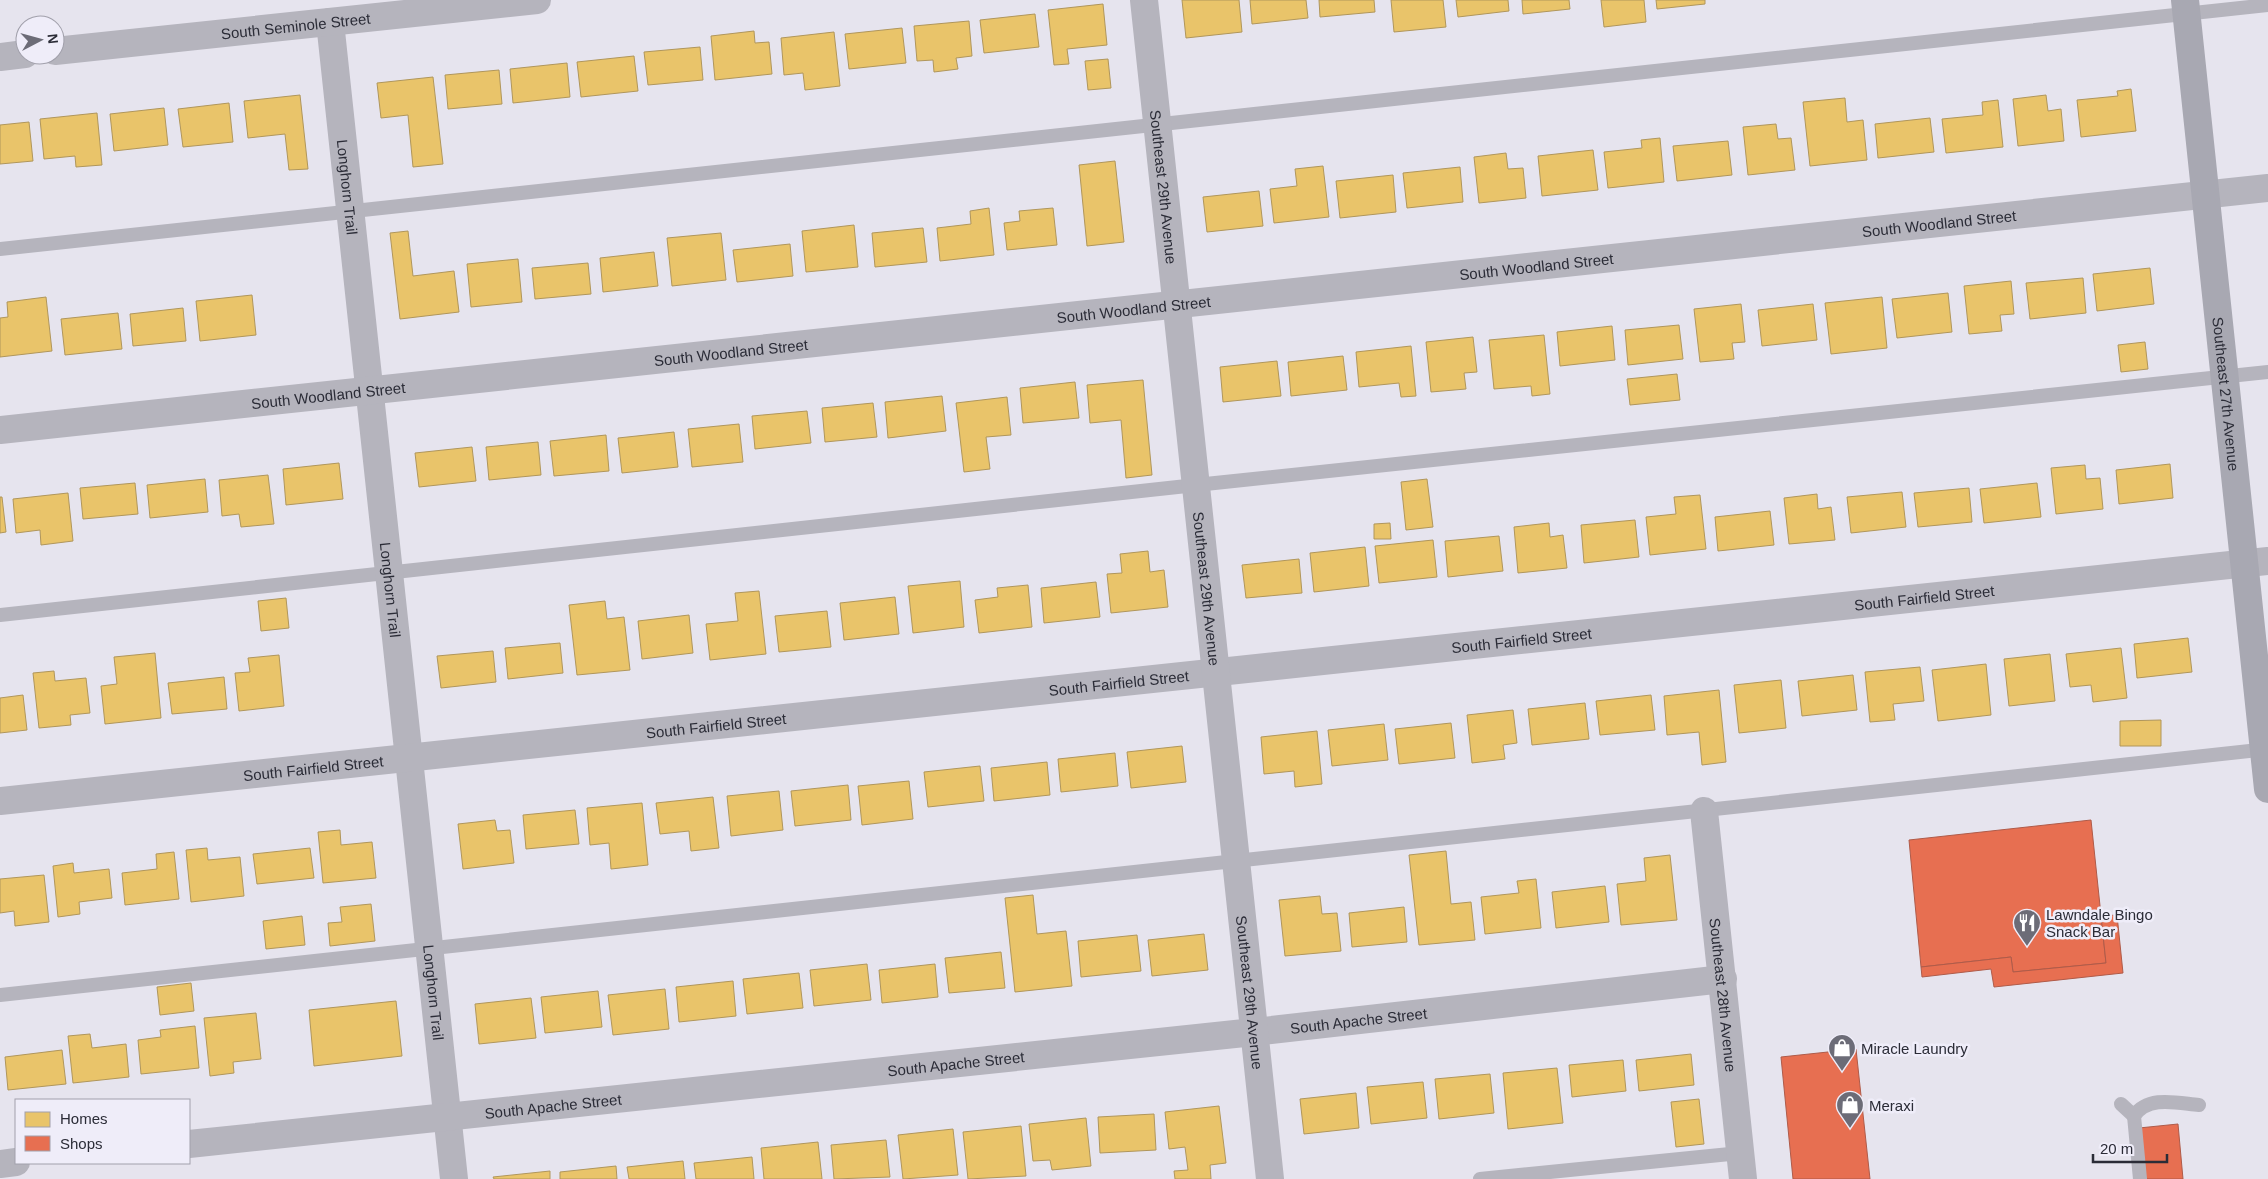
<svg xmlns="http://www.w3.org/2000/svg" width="2268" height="1179" font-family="Helvetica,sans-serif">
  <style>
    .homes { fill: #e9c46a; stroke: #b0965b }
    .shops { fill: #e76f51; stroke: #af5b49 }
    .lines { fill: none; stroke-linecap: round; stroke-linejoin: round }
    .service { stroke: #b5b4bd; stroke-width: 14 }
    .minor { stroke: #b5b4bd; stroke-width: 28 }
    .tertiary { stroke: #b5b4bd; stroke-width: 28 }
    .secondary { stroke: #a8a8b2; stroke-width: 28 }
    .labels { text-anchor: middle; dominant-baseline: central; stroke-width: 5; stroke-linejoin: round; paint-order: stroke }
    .street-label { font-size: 15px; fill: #2b2c37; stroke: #efedf9 }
    .poi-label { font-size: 15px; fill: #2b2c37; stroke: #efedf9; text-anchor: start }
  </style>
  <rect width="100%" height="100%" fill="#e6e4ee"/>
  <g class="homes">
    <path d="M1182,0H1239L1242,32L1186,38Z"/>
    <path d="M1250,0H1306L1308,18L1252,24Z"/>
    <path d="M1319,0H1374L1375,12L1320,17Z"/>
    <path d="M1391,0H1443L1446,27L1394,32Z"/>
    <path d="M1456,0H1508L1509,11L1458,17Z"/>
    <path d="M1522,0H1569L1570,9L1523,14Z"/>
    <path d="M1601,0H1644L1646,22L1604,27Z"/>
    <path d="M1656,0H1705V4L1657,9Z"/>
    <path d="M1103,4L1107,45L1067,49L1069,64L1054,65L1048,10Z"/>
    <path d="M1035,14L1039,47L984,53L980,20Z"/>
    <path d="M969,21L972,56L956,58L958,69L934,72L933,60L917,61L914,26Z"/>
    <path d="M902,28L906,63L849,69L845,34Z"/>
    <path d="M754,31L755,43L769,42L772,74L715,80L711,36Z"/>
    <path d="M834,32L840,86L805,90L803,73L784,75L781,38Z"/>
    <path d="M700,47L703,80L648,85L644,52Z"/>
    <path d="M634,56L638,91L581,97L577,62Z"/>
    <path d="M1108,59L1111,88L1088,90L1085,61Z"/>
    <path d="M567,63L570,97L513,103L510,69Z"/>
    <path d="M499,70L502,104L448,109L445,75Z"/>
    <path d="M433,77L443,164L413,167L408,115L381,118L377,83Z"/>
    <path d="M2131,89L2136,131L2081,137L2077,100L2118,96L2117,91Z"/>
    <path d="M300,95L308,169L289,170L285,134L248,138L244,101Z"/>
    <path d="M2046,95L2048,111L2061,109L2064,141L2018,146L2013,99Z"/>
    <path d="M1845,98L1847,122L1863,120L1867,160L1810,166L1803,102Z"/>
    <path d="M1998,100L2003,147L1946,153L1942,119L1983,115L1982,102Z"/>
    <path d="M229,103L233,142L183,147L178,109Z"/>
    <path d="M164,108L168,145L114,151L110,114Z"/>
    <path d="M97,113L102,165L76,167L75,156L44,159L40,119Z"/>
    <path d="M1930,118L1934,152L1878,158L1875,124Z"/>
    <path d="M29,122L33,161L0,164V125Z"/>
    <path d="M1776,124L1778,139L1791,138L1795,170L1748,175L1743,127Z"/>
    <path d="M1660,138L1664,182L1608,188L1604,152L1642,148L1641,140Z"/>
    <path d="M1728,141L1732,175L1677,181L1673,146Z"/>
    <path d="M1593,150L1598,190L1542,196L1538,156Z"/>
    <path d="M1506,153L1508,169L1523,168L1526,198L1479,203L1474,157Z"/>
    <path d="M1115,161L1124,242L1087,246L1079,165Z"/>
    <path d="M1323,166L1329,217L1274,223L1270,189L1297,186L1295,169Z"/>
    <path d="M1460,167L1463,202L1407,208L1403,173Z"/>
    <path d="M1393,175L1396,212L1340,218L1336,181Z"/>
    <path d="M1259,191L1263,226L1207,232L1203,197Z"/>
    <path d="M989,208L994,255L940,261L937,228L971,224L970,211Z"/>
    <path d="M1053,208L1057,245L1007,250L1004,223L1020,221L1019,211Z"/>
    <path d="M854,225L858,267L806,272L802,231Z"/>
    <path d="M923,228L927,262L875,267L872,233Z"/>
    <path d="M408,231L413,276L454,271L459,312L400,319L390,233Z"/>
    <path d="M721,233L726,280L672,286L667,238Z"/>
    <path d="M790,244L793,276L737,282L733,250Z"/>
    <path d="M654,252L658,286L603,292L600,258Z"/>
    <path d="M518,259L522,302L471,307L467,264Z"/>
    <path d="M588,263L591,294L535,299L532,268Z"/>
    <path d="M2150,268L2154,304L2097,311L2093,274Z"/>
    <path d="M2083,278L2086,313L2030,319L2026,283Z"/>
    <path d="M2011,281L2014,314L2000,315L2002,331L1969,334L1964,286Z"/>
    <path d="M1948,293L1952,332L1897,338L1892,299Z"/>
    <path d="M252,295L256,335L200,341L196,301Z"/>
    <path d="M46,297L52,351L0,357V318L8,317L7,302Z"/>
    <path d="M1882,297L1887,348L1831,354L1825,303Z"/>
    <path d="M1741,304L1745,342L1732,343L1734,359L1700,362L1694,309Z"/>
    <path d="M1813,304L1817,340L1762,346L1758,310Z"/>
    <path d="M183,308L186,341L133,346L130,314Z"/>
    <path d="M118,313L122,349L65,355L61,319Z"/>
    <path d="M1679,325L1683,359L1628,365L1625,330Z"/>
    <path d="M1612,326L1615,360L1560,366L1557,332Z"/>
    <path d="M1544,335L1550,394L1532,396L1531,386L1494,389L1489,340Z"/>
    <path d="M1473,337L1477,372L1464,373L1466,389L1431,392L1426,342Z"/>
    <path d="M2145,342L2148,369L2121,372L2118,345Z"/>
    <path d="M1411,346L1416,396L1401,397L1399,383L1359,387L1356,352Z"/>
    <path d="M1343,356L1347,390L1291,396L1288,362Z"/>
    <path d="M1277,361L1281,396L1223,402L1220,367Z"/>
    <path d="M1677,374L1680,400L1630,405L1627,379Z"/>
    <path d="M1143,380L1152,475L1126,478L1121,420L1090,423L1087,385Z"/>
    <path d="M1075,382L1079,418L1023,423L1020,388Z"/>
    <path d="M942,396L946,431L888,438L885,402Z"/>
    <path d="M1007,397L1011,435L986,437L990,469L964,472L956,403Z"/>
    <path d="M873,403L877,437L825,442L822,408Z"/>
    <path d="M807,411L811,443L755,449L752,416Z"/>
    <path d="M739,424L743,462L692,467L688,429Z"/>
    <path d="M674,432L678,467L622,473L618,438Z"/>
    <path d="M606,435L609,471L554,476L550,441Z"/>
    <path d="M538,442L541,475L489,480L486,447Z"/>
    <path d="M472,447L476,481L419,487L415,453Z"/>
    <path d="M339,463L343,499L286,505L283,469Z"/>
    <path d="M2170,464L2173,498L2119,504L2116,470Z"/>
    <path d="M2085,465L2086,479L2100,478L2103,509L2056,514L2051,468Z"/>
    <path d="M268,475L274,524L241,527L239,514L222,516L219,480Z"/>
    <path d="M205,479L208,512L150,518L147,485Z"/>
    <path d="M1427,479L1433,527L1406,530L1401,482Z"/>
    <path d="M135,483L138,514L83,519L80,488Z"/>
    <path d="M2037,483L2041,517L1984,523L1980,489Z"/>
    <path d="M1969,488L1972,522L1918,527L1914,493Z"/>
    <path d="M1902,492L1906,527L1851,533L1847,497Z"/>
    <path d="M68,493L73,541L41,545L40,530L16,533L13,499Z"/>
    <path d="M1817,494L1818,509L1831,507L1835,540L1789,544L1784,498Z"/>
    <path d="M1700,495L1706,549L1650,555L1646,517L1676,514L1674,497Z"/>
    <path d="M0,497H2L6,532L0,533Z"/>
    <path d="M1770,511L1774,545L1718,551L1715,517Z"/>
    <path d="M1635,520L1639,557L1584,563L1581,525Z"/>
    <path d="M1390,523L1391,539H1374V524Z"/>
    <path d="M1549,523L1550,537L1563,535L1567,568L1518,573L1514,527Z"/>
    <path d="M1499,536L1503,571L1448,577L1445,541Z"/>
    <path d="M1433,540L1437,577L1379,583L1375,546Z"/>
    <path d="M1365,547L1369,586L1314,592L1310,553Z"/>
    <path d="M1148,551L1150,572L1164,570L1168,607L1111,613L1107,574L1122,573L1120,554Z"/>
    <path d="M1299,559L1302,593L1246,598L1242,565Z"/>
    <path d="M960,581L964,627L913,633L908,586Z"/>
    <path d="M1096,582L1100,617L1044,623L1041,588Z"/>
    <path d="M1028,585L1032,627L979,633L975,600L998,597L997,588Z"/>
    <path d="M759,591L766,654L710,660L706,624L738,621L735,593Z"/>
    <path d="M895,597L899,634L844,640L840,603Z"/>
    <path d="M286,598L289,628L261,631L258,601Z"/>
    <path d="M605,601L607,619L624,617L630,670L577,675L569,605Z"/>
    <path d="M827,611L831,647L779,652L775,616Z"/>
    <path d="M689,615L693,653L642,659L638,621Z"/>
    <path d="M2188,638L2192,672L2137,678L2134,644Z"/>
    <path d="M560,643L563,673L508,679L505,648Z"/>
    <path d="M2121,648L2127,698L2093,702L2091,685L2070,687L2066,654Z"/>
    <path d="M493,651L496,682L441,688L437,656Z"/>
    <path d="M155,653L161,718L105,724L101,686L117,684L114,657Z"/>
    <path d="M2050,654L2055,701L2009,706L2004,659Z"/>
    <path d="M279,655L284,706L239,711L235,673L250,672L248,658Z"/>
    <path d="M1986,664L1991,715L1938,721L1932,670Z"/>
    <path d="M1920,667L1924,701L1893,704L1895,720L1870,722L1865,672Z"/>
    <path d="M54,671L55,681L86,678L90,713L70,715L71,725L39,728L33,673Z"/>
    <path d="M1853,675L1857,710L1802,716L1798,681Z"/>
    <path d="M224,677L227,709L172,714L168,683Z"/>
    <path d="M1781,680L1786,728L1739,733L1734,685Z"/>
    <path d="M1719,690L1726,762L1702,765L1699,732L1667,735L1664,696Z"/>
    <path d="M23,695L27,730L0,733V698Z"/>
    <path d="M1651,695L1655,730L1600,735L1596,701Z"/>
    <path d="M1585,703L1589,739L1532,745L1528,709Z"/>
    <path d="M1513,710L1517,743L1503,745L1505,759L1472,763L1467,715Z"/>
    <path d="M2161,720V746H2120V721Z"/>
    <path d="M1451,723L1455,758L1399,764L1395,729Z"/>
    <path d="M1384,724L1388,760L1332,766L1328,730Z"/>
    <path d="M1317,731L1322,784L1295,787L1294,771L1264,774L1261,737Z"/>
    <path d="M1182,746L1186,782L1131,788L1127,752Z"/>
    <path d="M1115,753L1118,786L1061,792L1058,759Z"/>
    <path d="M1047,762L1050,795L994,801L991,768Z"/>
    <path d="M980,766L984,801L928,807L924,772Z"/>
    <path d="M909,781L913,819L862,825L858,786Z"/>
    <path d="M848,785L851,820L795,826L791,791Z"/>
    <path d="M779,791L783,830L731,836L727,796Z"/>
    <path d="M713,797L719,848L691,851L689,831L660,834L656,803Z"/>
    <path d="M642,803L648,865L611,869L609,843L590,845L587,808Z"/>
    <path d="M575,810L579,844L526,849L523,815Z"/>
    <path d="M495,820L497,831L510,830L514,863L463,869L458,824Z"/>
    <path d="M340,830L341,845L372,842L376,878L323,883L318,832Z"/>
    <path d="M207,848L208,860L240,857L244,896L191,902L186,850Z"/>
    <path d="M310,848L314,878L257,884L253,854Z"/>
    <path d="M1446,851L1451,904L1471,902L1475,940L1419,945L1409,855Z"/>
    <path d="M174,852L179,899L125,905L122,873L157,869L156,854Z"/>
    <path d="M1670,855L1677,920L1621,925L1617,884L1646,881L1644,858Z"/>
    <path d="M73,863L74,873L109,869L112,898L79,902L80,914L58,917L53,866Z"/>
    <path d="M44,875L49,922L15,926L14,911L0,913V879Z"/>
    <path d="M1536,879L1541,928L1485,934L1481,897L1519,893L1517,881Z"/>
    <path d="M1605,886L1609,922L1556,928L1552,892Z"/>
    <path d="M1033,895L1037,934L1066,931L1072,986L1015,992L1005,898Z"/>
    <path d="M1320,896L1322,914L1337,913L1341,951L1285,956L1279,900Z"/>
    <path d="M371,904L375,941L330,946L328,923L342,922L340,907Z"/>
    <path d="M1404,907L1407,942L1352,947L1349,913Z"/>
    <path d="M302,916L305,945L266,949L263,921Z"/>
    <path d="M1204,934L1208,970L1152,976L1148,940Z"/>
    <path d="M1137,935L1141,971L1081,977L1078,941Z"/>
    <path d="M1001,952L1005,988L949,993L945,958Z"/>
    <path d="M867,964L871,1000L814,1006L810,970Z"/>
    <path d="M935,964L938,997L882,1003L879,970Z"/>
    <path d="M799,973L803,1008L747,1014L743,979Z"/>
    <path d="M733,981L736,1016L679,1022L676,987Z"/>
    <path d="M191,983L194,1011L160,1015L157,987Z"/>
    <path d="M665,989L669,1029L613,1035L608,995Z"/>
    <path d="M598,991L602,1027L545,1033L541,997Z"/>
    <path d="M531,998L536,1038L479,1044L475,1004Z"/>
    <path d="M396,1001L402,1056L314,1066L309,1010Z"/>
    <path d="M256,1013L261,1059L233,1062L234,1073L210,1076L204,1018Z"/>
    <path d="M195,1026L199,1068L141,1074L138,1040L161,1037L160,1030Z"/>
    <path d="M90,1034L92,1048L126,1044L129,1077L73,1083L68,1036Z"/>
    <path d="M62,1050L66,1084L8,1090L5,1057Z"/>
    <path d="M1691,1054L1694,1085L1639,1091L1636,1060Z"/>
    <path d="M1623,1060L1626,1091L1572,1097L1569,1065Z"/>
    <path d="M1557,1068L1563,1123L1508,1129L1503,1073Z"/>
    <path d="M1490,1074L1494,1113L1439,1119L1435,1079Z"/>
    <path d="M1423,1082L1427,1118L1371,1124L1367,1087Z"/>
    <path d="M1356,1093L1359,1128L1304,1134L1300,1099Z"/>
    <path d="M1699,1099L1704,1144L1676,1147L1671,1102Z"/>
    <path d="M1219,1106L1226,1163L1210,1165L1211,1179H1175L1174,1171L1188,1170L1185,1147L1169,1149L1165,1112Z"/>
    <path d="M1154,1114L1156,1150L1100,1153L1098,1117Z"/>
    <path d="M1086,1118L1091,1166L1052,1170L1050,1160L1033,1161L1029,1124Z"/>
    <path d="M1021,1126L1026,1176L968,1179L963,1132Z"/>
    <path d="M953,1129L958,1175L903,1179L898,1135Z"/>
    <path d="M886,1140L890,1177L834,1179L831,1145Z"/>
    <path d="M818,1142L822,1179H764L761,1148Z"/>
    <path d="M752,1157L754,1179H696L694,1163Z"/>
    <path d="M683,1161L685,1179H629L627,1167Z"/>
    <path d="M616,1166L617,1179H560V1172Z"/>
    <path d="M550,1171V1179H494L493,1177Z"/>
  </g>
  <g class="shops">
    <path d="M2091,820L2106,963L2013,972L2011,957L1921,967L1909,840Z"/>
    <path d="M2117,915L2123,973L1994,987L1991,969L1922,977L1921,967L2011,957L2013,972L2106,963L2101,916Z"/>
    <path d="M1856,1049L1870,1179H1793L1781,1057Z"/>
    <path d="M2178,1124L2183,1179H2144L2139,1128Z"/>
  </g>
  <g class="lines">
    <g class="service">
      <path d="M0,249L2268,5"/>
      <path d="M0,615L1196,485L2268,372"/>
      <path d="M0,995L2268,749"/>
      <path d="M2121,1104L2134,1116"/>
      <path d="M1480,1179L1740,1153"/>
      <path d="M2140,1179L2134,1116C2148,1095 2177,1103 2199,1105"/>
    </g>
    <g class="minor">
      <path id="s1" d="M330,22L454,1179"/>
      <path id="s2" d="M0,430L2268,188"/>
      <path id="s3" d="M0,801L2268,561"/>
      <path id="s4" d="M1704,811L1743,1179"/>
      <path id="s5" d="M189,1144L1254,1032L1723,979"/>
      <path d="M0,1164L16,1162"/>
    </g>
    <g class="tertiary">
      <path id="s6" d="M1144,0L1270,1179"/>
      <path id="s7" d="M55,51L537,0"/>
      <path d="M0,57L25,54"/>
    </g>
    <path class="secondary" id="s8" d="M2185,0L2268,789"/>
  </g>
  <defs>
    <symbol id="restaurant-pin" viewBox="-11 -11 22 30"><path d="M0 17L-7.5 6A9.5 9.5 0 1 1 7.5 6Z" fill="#6c6c77" stroke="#efedf9"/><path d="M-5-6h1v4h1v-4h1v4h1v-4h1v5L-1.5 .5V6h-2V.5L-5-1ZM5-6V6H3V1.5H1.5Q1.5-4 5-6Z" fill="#fff"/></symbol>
    <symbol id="shop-pin" viewBox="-11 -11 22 30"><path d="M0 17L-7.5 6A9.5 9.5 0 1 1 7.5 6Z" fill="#6c6c77" stroke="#efedf9"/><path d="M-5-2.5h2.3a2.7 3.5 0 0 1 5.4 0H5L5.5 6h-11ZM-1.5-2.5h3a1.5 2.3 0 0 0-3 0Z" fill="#fff"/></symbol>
  </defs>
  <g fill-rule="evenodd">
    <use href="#restaurant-pin" x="2011" y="907" width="32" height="43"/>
    <use href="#shop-pin" x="1826" y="1032" width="32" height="43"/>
    <use href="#shop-pin" x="1834" y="1089" width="32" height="43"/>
  </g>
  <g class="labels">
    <g class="street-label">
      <text stroke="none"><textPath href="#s7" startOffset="242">South Seminole Street</textPath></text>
      <text stroke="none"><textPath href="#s1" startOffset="166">Longhorn Trail</textPath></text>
      <text stroke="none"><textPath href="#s6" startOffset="188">Southeast 29th Avenue</textPath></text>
      <text stroke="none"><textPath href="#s2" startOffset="1950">South Woodland Street</textPath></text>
      <text stroke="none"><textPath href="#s2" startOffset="1545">South Woodland Street</textPath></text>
      <text stroke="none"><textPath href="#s2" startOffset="1140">South Woodland Street</textPath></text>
      <text stroke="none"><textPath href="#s2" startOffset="735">South Woodland Street</textPath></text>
      <text stroke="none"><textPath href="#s2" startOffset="330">South Woodland Street</textPath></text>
      <text stroke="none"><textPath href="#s8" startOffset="396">Southeast 27th Avenue</textPath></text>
      <text stroke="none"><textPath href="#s1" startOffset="571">Longhorn Trail</textPath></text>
      <text stroke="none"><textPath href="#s6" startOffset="592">Southeast 29th Avenue</textPath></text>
      <text stroke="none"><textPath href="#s3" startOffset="1935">South Fairfield Street</textPath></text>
      <text stroke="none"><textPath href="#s3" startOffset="1530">South Fairfield Street</textPath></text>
      <text stroke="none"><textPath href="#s3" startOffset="1125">South Fairfield Street</textPath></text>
      <text stroke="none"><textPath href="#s3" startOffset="720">South Fairfield Street</textPath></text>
      <text stroke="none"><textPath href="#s3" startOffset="315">South Fairfield Street</textPath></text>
      <text stroke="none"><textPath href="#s1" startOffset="976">Longhorn Trail</textPath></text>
      <text stroke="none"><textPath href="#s6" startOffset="998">Southeast 29th Avenue</textPath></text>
      <text stroke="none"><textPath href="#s4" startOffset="185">Southeast 28th Avenue</textPath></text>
      <text stroke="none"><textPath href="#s5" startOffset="1176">South Apache Street</textPath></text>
      <text stroke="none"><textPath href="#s5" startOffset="771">South Apache Street</textPath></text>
      <text stroke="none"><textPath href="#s5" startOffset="366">South Apache Street</textPath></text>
    </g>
    <g class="poi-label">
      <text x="2046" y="914">Lawndale Bingo<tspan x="2046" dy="17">Snack Bar</tspan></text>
      <text x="1861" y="1048">Miracle Laundry</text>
      <text x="1869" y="1105">Meraxi</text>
    </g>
  </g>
  <rect x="15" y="1099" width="175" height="65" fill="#efedf9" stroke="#a1a0ab"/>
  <rect x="25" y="1112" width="25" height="15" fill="#e9c46a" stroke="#a1a0ab"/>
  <text x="60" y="1124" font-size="15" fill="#2b2c37">Homes</text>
  <rect x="25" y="1136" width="25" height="15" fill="#e76f51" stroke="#a1a0ab"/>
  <text x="60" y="1149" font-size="15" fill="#2b2c37">Shops</text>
  <g transform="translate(40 40) rotate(84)"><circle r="24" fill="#efedf9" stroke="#a1a0ab"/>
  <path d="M0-4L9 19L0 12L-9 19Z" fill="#6c6c77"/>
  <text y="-8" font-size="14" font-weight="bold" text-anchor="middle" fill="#2b2c37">N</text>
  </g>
  <path d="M2093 1154v8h74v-8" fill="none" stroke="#2b2c37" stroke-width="2.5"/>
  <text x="2100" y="1154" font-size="15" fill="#2b2c37" stroke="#efedf9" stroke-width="4" paint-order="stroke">20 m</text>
</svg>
